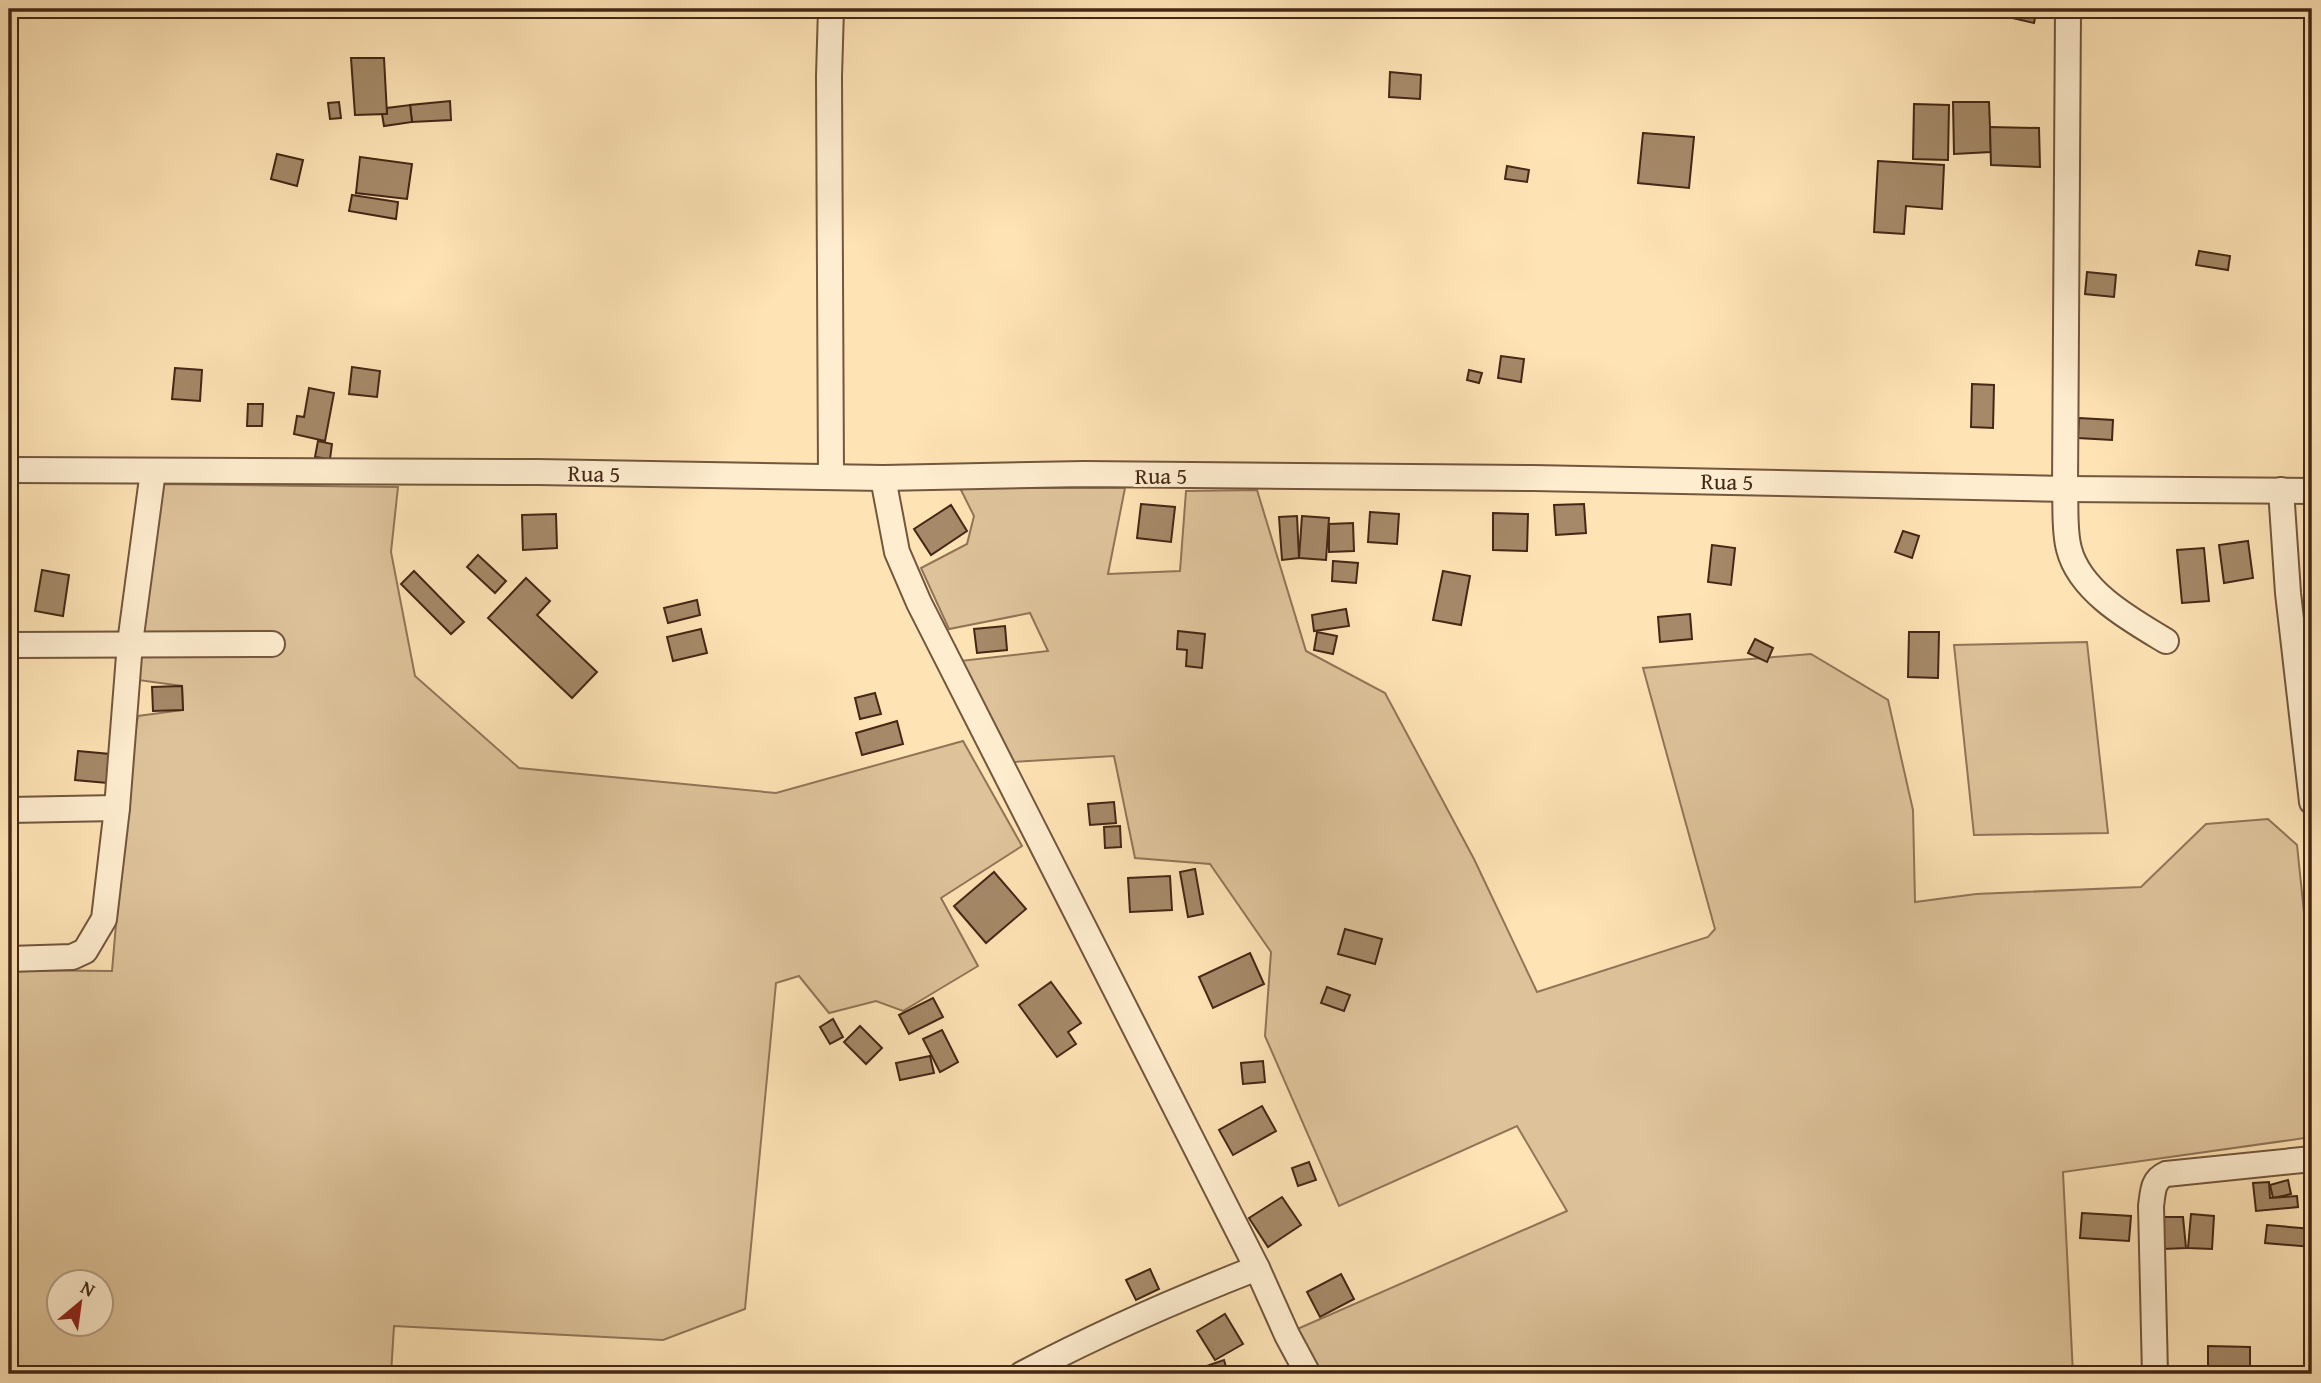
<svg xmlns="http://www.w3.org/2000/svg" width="2321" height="1383" font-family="'Gentium Book Plus',serif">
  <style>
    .green { fill: #dec39a; stroke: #917558; stroke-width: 2; fill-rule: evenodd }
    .building { fill: #a58968; stroke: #442715; stroke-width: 2 }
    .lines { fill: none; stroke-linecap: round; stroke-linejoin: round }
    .minor-casing { stroke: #72563d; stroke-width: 28 }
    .minor { stroke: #feedcf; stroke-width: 24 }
    .labels { text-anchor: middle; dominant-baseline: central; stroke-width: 6; stroke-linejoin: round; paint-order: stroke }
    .street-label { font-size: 23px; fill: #442715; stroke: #feedcf }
  </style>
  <rect width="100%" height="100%" fill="#fee3b5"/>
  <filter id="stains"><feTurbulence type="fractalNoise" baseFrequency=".00286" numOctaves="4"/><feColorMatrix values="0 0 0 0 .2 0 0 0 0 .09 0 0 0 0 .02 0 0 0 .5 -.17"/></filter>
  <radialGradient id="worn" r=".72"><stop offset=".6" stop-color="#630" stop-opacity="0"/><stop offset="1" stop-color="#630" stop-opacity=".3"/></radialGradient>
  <g class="green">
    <path d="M162,484L398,487L391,552L415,676L519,768L776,793L963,741L1022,846L941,898L978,966L903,1011L876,1001L829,1013L799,976L776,983L745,1309L663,1340L394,1326L391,1374H166L9,1370V970L112,971L130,760L138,716L183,710L182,686L138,680ZM60,1282H102V1324H60Z"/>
    <path d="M960,488H1125L1108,574L1180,571L1186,491L1257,490L1306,651L1385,693L1474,859L1537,992L1708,937L1715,929L1643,668L1811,654L1888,700L1913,810L1915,902L1976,894L2141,887L2206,824L2268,819L2297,845L2312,990V1137L2063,1172L2073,1374H1320L1295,1330L1567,1211L1517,1126L1339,1206L1265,1036L1271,952L1210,864L1135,858L1114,756L1013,762L960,661L1048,651L1030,613L949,629L921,568L967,544L974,516Z"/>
    <path d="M2312,627V799L2295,652Z"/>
    <path d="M2087,642L2108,833L1974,835L1954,645Z"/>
  </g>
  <g class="building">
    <path d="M2010,9H2037L2034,23L2008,17Z"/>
    <path d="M351,58H384L387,114L355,115Z"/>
    <path d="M1390,72L1421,75L1420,99L1389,97Z"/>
    <path d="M450,101L451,120L412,122L410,105Z"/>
    <path d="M339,102L341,118L330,119L328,103Z"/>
    <path d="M1953,102H1989L1991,152L1954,154Z"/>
    <path d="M1914,104L1949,105L1948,160L1913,159Z"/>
    <path d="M410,105L412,122L384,126L382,114H387V108Z"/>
    <path d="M1990,127L2039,128L2040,167L1991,165Z"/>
    <path d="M1643,133L1694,137L1689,188L1638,183Z"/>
    <path d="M277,154L303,160L297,186L271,179Z"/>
    <path d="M360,157L412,164L407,199L356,193Z"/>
    <path d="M1878,161L1944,165L1942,209L1906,206L1904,234L1874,232Z"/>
    <path d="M1507,166L1529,170L1527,182L1505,179Z"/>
    <path d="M352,195L398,202L396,219L349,211Z"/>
    <path d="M2199,251L2230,256L2228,270L2196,265Z"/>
    <path d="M2087,272L2116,275L2114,297L2085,294Z"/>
    <path d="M1501,356L1524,359L1521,382L1498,378Z"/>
    <path d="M352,367L380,371L377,397L349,394Z"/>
    <path d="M175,368L202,370L200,401L172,399Z"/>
    <path d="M1469,370L1482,373L1479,383L1467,380Z"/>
    <path d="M1972,384L1994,385L1993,428L1971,427Z"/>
    <path d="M309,388L334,393L325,441L294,434L297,416L304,417Z"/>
    <path d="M248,404H263L262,426H247Z"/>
    <path d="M2079,418L2113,420L2112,440L2078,438Z"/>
    <path d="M318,441L332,444L330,459L315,457Z"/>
    <path d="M1141,504L1175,507L1171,542L1137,538Z"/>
    <path d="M1584,504L1586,533L1556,535L1554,505Z"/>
    <path d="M951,505L967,531L931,555L914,529Z"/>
    <path d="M1370,512L1399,514L1397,544L1368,542Z"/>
    <path d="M1493,513L1528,514L1527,551L1493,550Z"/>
    <path d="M556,514L557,548L523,550L522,515Z"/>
    <path d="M1297,516L1299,558L1282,560L1279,517Z"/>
    <path d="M1302,516L1329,518L1326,560L1299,558Z"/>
    <path d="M1353,523L1354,551L1329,552V524Z"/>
    <path d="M1903,531L1919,536L1912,558L1895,552Z"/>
    <path d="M2248,541L2253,578L2224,583L2219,545Z"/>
    <path d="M1712,545L1735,548L1731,585L1708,582Z"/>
    <path d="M2204,548L2209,601L2182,603L2177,550Z"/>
    <path d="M478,555L506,581L495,593L467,567Z"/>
    <path d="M1333,561L1358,563L1356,583L1332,581Z"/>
    <path d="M42,570L69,575L63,616L35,611Z"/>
    <path d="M414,571L464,622L451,634L401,584Z"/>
    <path d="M1443,571L1470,576L1461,625L1433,620Z"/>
    <path d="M526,578L550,601L537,615L597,672L572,698L488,618Z"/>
    <path d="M697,600L700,615L668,623L664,608Z"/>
    <path d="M1346,609L1349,626L1314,631L1312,615Z"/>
    <path d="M1690,614L1692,639L1660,642L1658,617Z"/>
    <path d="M1005,626L1007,650L977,653L974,629Z"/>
    <path d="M701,629L707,653L673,661L667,637Z"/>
    <path d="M1178,631L1205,634L1202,668L1186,666L1187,650L1177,649Z"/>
    <path d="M1317,632L1337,636L1333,654L1314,650Z"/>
    <path d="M1909,632H1939L1938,678L1908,677Z"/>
    <path d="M1755,639L1773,648L1767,662L1748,653Z"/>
    <path d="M182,686L183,710L153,711L152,687Z"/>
    <path d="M875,693L881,714L860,719L855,698Z"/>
    <path d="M897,721L903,744L862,755L856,733Z"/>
    <path d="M78,751L110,754L107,783L75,780Z"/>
    <path d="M1114,802L1116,823L1090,825L1088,804Z"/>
    <path d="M1120,826L1121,847L1105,848L1104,827Z"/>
    <path d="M1195,869L1203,914L1188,917L1180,872Z"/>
    <path d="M994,872L1026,909L986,943L954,906Z"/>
    <path d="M1170,876L1172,910L1130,912L1128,878Z"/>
    <path d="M1345,929L1382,939L1375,964L1338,954Z"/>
    <path d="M1250,953L1264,984L1213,1008L1199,977Z"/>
    <path d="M1051,982L1081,1023L1068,1032L1076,1044L1057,1057L1019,1005Z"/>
    <path d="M1327,987L1350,995L1344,1011L1321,1003Z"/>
    <path d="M933,998L943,1017L909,1034L899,1015Z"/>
    <path d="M833,1019L843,1037L830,1044L820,1027Z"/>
    <path d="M860,1026L882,1048L866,1064L844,1042Z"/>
    <path d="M942,1030L958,1062L940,1072L923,1039Z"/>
    <path d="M930,1056L934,1073L900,1080L896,1063Z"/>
    <path d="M1263,1061L1265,1082L1243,1084L1241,1063Z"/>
    <path d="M1262,1106L1276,1131L1233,1155L1219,1130Z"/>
    <path d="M1309,1162L1316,1180L1298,1186L1292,1168Z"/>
    <path d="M2288,1180L2291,1194L2273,1198L2270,1185Z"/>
    <path d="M2269,1182L2270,1198L2297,1196L2298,1207L2256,1211L2253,1183Z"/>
    <path d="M1282,1197L1301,1225L1268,1247L1249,1218Z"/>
    <path d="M2082,1213L2131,1216L2129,1241L2080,1238Z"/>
    <path d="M2191,1214L2214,1216L2212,1249L2188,1248Z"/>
    <path d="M2162,1217H2183L2186,1248L2163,1249Z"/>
    <path d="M2267,1225L2312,1229V1247L2265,1243Z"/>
    <path d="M1150,1269L1159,1289L1136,1300L1126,1280Z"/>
    <path d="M1341,1274L1354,1299L1320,1317L1307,1292Z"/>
    <path d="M2311,1301H2312V1335L2307,1334Z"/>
    <path d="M1225,1314L1243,1344L1215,1360L1197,1331Z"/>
    <path d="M2208,1346L2250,1347V1374H2208Z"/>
    <path d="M1224,1360L1228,1374H1190L1189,1372Z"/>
  </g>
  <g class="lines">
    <defs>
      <g id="minor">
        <path d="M831,9L829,76L831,477"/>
        <path d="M2068,9L2065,489C2066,508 2064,531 2069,549C2080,592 2131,620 2166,641"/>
        <path d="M9,470L538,472L883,478L1084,474L1533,478L2065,489L2312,491"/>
        <path d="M883,478L897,552L919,603L1257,1268L1287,1335L1308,1374"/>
        <path d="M2281,490L2288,593L2312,802"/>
        <path d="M9,645L272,644"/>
        <path d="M9,810L117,808"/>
        <path d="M9,959L72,957L85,951L104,919L117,808L130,643L153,471"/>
        <path d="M1022,1374C1100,1333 1175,1300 1257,1268"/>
        <path d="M2155,1374L2151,1206C2153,1193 2152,1180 2166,1174L2312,1159"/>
      </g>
    </defs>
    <use href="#minor" class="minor-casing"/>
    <use href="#minor" class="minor"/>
  </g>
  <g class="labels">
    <g class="street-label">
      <text transform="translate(594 473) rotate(1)">Rua 5</text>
      <text x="1161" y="475">Rua 5</text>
      <text transform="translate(1727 481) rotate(1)">Rua 5</text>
    </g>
  </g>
  <rect width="2321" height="1383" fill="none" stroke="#fee3b5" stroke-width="35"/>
  <rect x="10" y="10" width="2300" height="1362" fill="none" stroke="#442715" stroke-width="3.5"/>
  <rect x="18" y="18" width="2286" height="1348" fill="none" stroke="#442715" stroke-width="2"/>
  <g transform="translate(80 1303) rotate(29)"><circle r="33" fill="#feedcf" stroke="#b49e85" stroke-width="2"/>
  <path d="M0-5L12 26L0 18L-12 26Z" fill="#8f2418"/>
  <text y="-10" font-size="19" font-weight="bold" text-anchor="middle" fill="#442715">N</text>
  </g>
  <rect width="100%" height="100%" filter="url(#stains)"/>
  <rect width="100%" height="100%" fill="url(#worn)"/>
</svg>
